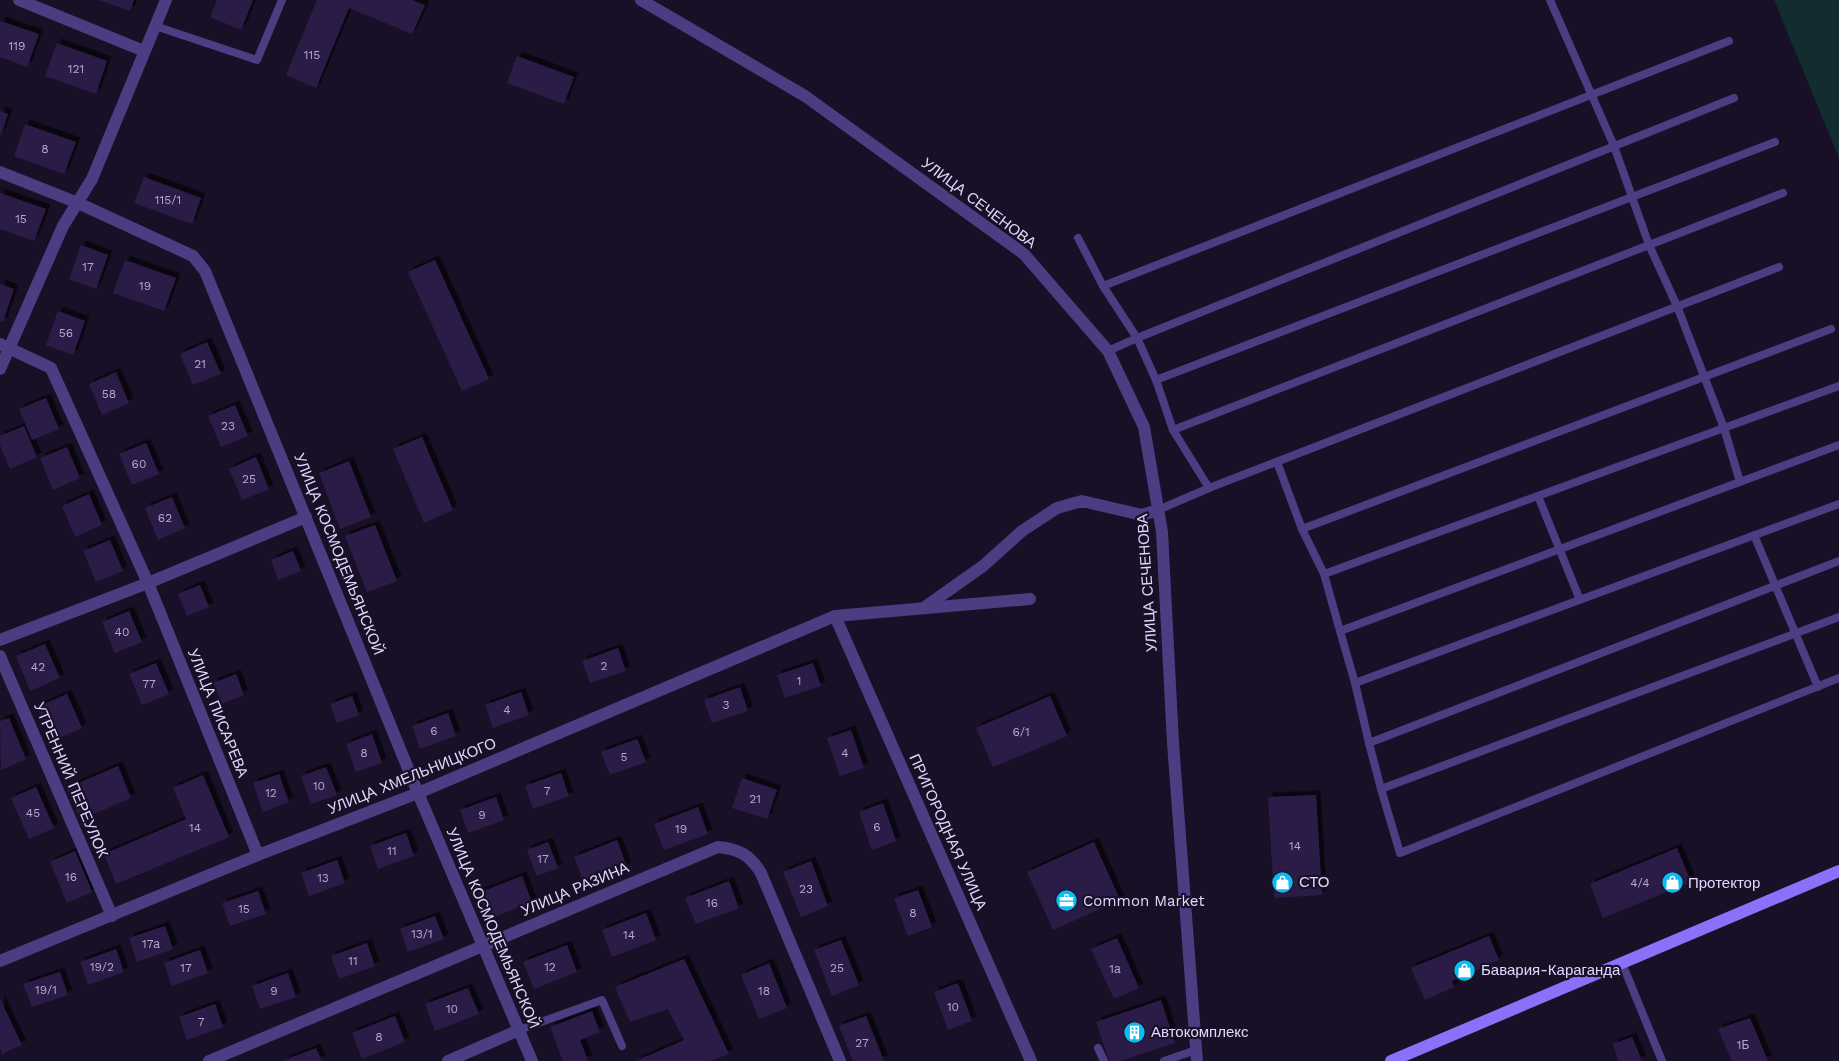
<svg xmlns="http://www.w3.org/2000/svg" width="1839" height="1061" font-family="'Work Sans',sans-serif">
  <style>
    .green { fill: #132c2f }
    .building { fill: #2b1d46; filter: url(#shadow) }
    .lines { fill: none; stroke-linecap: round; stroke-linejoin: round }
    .service { stroke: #4a3d82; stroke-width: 8 }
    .minor { stroke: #4a3d82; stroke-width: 12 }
    .tertiary { stroke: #4a3d82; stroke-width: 12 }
    .secondary { stroke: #8972f9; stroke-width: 12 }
    .labels { text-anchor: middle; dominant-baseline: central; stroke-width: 4.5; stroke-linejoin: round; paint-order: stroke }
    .number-label { font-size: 12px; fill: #b4a8cf }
    .street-label { font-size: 15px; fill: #e1d7fd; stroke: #171026 }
    .poi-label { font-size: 15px; fill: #e1d7fd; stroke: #171026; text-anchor: start }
  </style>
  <defs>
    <filter id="shadow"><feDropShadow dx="4.5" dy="-4.5" stdDeviation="0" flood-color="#0009"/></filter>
  </defs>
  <rect width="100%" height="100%" fill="#171026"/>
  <path class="green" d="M1774,0H1839V158Z"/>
  <g class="building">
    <path d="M99,0H134L130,11Z"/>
    <path d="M217,0H253L241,30L210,17Z"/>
    <path d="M317,0H412L425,5L412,34L349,8L316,88L286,75Z"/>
    <path d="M0,21L39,34L27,67L0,57Z"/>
    <path d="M57,43L107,61L96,94L45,76Z"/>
    <path d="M517,56L574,77L564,104L507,83Z"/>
    <path d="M0,111L8,114L0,136Z"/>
    <path d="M25,124L76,142L64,174L14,156Z"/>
    <path d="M144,177L201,198L192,224L134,203Z"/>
    <path d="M0,193L46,209L34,241L0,229Z"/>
    <path d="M81,245L108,255L96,289L69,279Z"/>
    <path d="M125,260L176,278L164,311L113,293Z"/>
    <path d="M435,260L489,379L462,391L408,272Z"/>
    <path d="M0,284L14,289L3,322L0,321Z"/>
    <path d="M58,311L85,321L73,355L46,345Z"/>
    <path d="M207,342L221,374L193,385L180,354Z"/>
    <path d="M116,372L129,403L102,415L89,384Z"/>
    <path d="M46,398L59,429L32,440L19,409Z"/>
    <path d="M235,405L248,436L221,447L208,416Z"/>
    <path d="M24,426L37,457L10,469L0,445V436Z"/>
    <path d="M422,437L453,510L424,523L393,449Z"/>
    <path d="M146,443L159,474L132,485L119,454Z"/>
    <path d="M67,447L80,478L53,490L40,458Z"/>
    <path d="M256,457L269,489L242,500L229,469Z"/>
    <path d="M349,461L371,517L340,529L319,473Z"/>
    <path d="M89,494L102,525L75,537L62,506Z"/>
    <path d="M172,497L185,528L158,540L145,508Z"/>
    <path d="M375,525L397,581L367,592L345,536Z"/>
    <path d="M110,540L123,571L96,582L83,551Z"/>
    <path d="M293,551L301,571L278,580L271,560Z"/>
    <path d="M200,585L209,607L187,616L178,594Z"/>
    <path d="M129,611L142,642L115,653L102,622Z"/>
    <path d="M45,644L60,678L30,691L16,656Z"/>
    <path d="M618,648L626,671L590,683L582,661Z"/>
    <path d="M156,663L169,694L142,705L129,674Z"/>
    <path d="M813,663L821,686L785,698L777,675Z"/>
    <path d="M236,674L244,695L222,704L213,683Z"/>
    <path d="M740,687L748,711L712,723L704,700Z"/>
    <path d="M521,692L529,715L493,728L485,705Z"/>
    <path d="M67,694L82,728L52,741L37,707Z"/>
    <path d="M352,696L359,715L337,723L330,704Z"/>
    <path d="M1050,696L1067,736L993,767L976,728Z"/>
    <path d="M448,713L456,736L420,749L412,726Z"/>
    <path d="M9,718L26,759L1,770L0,721Z"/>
    <path d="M851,730L864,768L840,776L827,738Z"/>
    <path d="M372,734L382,763L356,772L346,744Z"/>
    <path d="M637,739L646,762L610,775L601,752Z"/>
    <path d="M118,766L131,798L80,820L67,788Z"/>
    <path d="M326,767L337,795L311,804L301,776Z"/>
    <path d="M561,773L569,796L533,809L525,786Z"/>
    <path d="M279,774L289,802L263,812L253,783Z"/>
    <path d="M203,775L229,837L116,884L104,854L186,819L173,788Z"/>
    <path d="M742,778L777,790L767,819L732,808Z"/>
    <path d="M36,787L54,828L29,839L11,798Z"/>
    <path d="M1316,795L1322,895L1274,898L1268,797Z"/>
    <path d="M496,797L504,820L468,833L460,810Z"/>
    <path d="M883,803L896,841L872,850L859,812Z"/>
    <path d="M698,807L708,834L664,850L654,824Z"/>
    <path d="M406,833L414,856L378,869L370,846Z"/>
    <path d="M617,840L627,867L584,883L574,857Z"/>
    <path d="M548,842L558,868L537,876L527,850Z"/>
    <path d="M1094,842L1120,900L1053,930L1027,872Z"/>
    <path d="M1677,848L1691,882L1603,918L1590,884Z"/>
    <path d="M75,851L92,892L67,903L50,862Z"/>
    <path d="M337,860L345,883L309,896L301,873Z"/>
    <path d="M811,861L828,906L801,917L783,872Z"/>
    <path d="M522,876L532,902L489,919L478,893Z"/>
    <path d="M729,881L739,908L696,924L685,898Z"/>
    <path d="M918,890L932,927L908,936L894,898Z"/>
    <path d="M258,891L266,914L230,926L222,903Z"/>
    <path d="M646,913L656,940L612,957L602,930Z"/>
    <path d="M435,916L444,939L408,952L400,929Z"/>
    <path d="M165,926L173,949L137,962L129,938Z"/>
    <path d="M1489,936L1499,960L1452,981L1454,987L1425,1000L1411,968Z"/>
    <path d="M1117,938L1139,988L1114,999L1091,949Z"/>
    <path d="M841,940L859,985L832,996L814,950Z"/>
    <path d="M367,943L375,966L339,979L331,956Z"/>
    <path d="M567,945L577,972L534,989L523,962Z"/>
    <path d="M116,949L124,972L88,985L80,962Z"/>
    <path d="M200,950L208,973L172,986L164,963Z"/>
    <path d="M684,959L729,1054L710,1061H636L684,1040L668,1009L630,1022L615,987Z"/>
    <path d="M769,963L787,1008L759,1019L741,975Z"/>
    <path d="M60,972L68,995L32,1007L23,984Z"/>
    <path d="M288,973L296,997L260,1009L252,986Z"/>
    <path d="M958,983L972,1021L948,1030L934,992Z"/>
    <path d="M468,988L479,1014L435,1031L425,1004Z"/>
    <path d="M0,999L22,1045L2,1054L0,1048Z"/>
    <path d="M1161,1000L1175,1043L1120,1061H1109L1096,1022Z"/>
    <path d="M215,1004L223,1027L187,1040L179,1017Z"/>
    <path d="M592,1011L600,1032L580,1040L588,1061H563L550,1027Z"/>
    <path d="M395,1016L405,1042L362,1059L352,1033Z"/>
    <path d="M866,1016L884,1061H853L839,1026Z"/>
    <path d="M1750,1018L1768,1061H1732L1718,1029Z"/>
    <path d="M1632,1037L1642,1061H1618L1613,1044Z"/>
    <path d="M316,1048L322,1061H283Z"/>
  </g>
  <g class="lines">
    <g class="service">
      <path d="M1550,0L1614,146L1649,245L1677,306L1724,428L1740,482"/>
      <path d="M155,26L257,60L282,0"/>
      <path d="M1078,238L1103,286L1729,41"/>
      <path d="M1103,286L1137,338L1734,98"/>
      <path d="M1108,351L1137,338L1156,380L1775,142"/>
      <path d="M1156,380L1173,430L1783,193"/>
      <path d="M1173,430L1209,488L1779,267"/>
      <path d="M1277,462L1302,529L1831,329"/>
      <path d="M1538,496L1580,600"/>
      <path d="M1158,510L1209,488"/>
      <path d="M1302,529L1324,574L1839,386"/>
      <path d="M1754,535L1818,687"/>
      <path d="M1324,574L1340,631L1839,445"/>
      <path d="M1340,631L1355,683L1839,504"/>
      <path d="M1355,683L1369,743L1839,561"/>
      <path d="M1369,743L1381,789L1839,617"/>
      <path d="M1381,789L1400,853L1839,678"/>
      <path d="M1622,963L1662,1061"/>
      <path d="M519,1030L602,1000L622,1046"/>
      <path d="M1098,1048L1104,1061"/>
      <path d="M1164,1061L1196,1050"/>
    </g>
    <g class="minor">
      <path d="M19,0L144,51"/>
      <path d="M0,172L78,203L193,256L205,271L418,793L532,1061"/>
      <path d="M0,344L51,368L148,583L258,855"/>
      <path d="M0,369L63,226L92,179L166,0"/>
      <path d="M925,607L983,566L1022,531L1057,508L1082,501L1142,515L1158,510"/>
      <path d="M835,616L1031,1061"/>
      <path d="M0,640L148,583L306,517"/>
      <path d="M0,656L112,916"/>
      <path d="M0,961L258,855L418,793L835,616L1030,599"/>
      <path d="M209,1061L718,847C739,849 750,855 761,873L840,1061"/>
      <path d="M448,1061L519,1030"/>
    </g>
    <path class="tertiary" d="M641,0L805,96L1024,254L1108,351L1144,427L1162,532L1173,743L1197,1061"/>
    <path class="secondary" d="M1391,1061L1839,871"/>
  </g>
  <defs>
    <symbol id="shop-disc" viewBox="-11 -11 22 22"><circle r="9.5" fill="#0bbbf4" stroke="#171026"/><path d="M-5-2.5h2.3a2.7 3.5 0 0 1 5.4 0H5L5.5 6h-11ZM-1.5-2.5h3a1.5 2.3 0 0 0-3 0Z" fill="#fff"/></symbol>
    <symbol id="office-disc" viewBox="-11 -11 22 22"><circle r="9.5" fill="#0bbbf4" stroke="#171026"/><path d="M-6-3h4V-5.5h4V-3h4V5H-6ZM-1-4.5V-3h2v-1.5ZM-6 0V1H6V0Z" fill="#fff"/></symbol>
    <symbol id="building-disc" viewBox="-11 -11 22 22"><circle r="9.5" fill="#0bbbf4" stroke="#171026"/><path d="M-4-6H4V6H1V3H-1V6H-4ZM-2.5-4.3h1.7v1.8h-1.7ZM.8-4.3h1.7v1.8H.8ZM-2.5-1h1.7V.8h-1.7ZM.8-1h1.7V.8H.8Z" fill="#fff"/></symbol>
  </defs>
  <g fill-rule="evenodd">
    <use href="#shop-disc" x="1270" y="870" width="25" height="25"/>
    <use href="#shop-disc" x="1660" y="870" width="25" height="25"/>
    <use href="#office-disc" x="1054" y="888" width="25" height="25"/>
    <use href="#shop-disc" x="1452" y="958" width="25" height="25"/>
    <use href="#building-disc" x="1122" y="1020" width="25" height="25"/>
  </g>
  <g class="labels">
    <g class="number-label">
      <text x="17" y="46">119</text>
      <text x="312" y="55">115</text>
      <text x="76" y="69">121</text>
      <text x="45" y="149">8</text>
      <text x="168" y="200">115/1</text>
      <text x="21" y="219">15</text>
      <text x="88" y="267">17</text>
      <text x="145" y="286">19</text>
      <text x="66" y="333">56</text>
      <text x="200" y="364">21</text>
      <text x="109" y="394">58</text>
      <text x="228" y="426">23</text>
      <text x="139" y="464">60</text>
      <text x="249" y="479">25</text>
      <text x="165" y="518">62</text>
      <text x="122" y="632">40</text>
      <text x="604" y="666">2</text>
      <text x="38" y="667">42</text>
      <text x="799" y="681">1</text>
      <text x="149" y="684">77</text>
      <text x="726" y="705">3</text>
      <text x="507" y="710">4</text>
      <text x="434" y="731">6</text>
      <text x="1021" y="732">6/1</text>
      <text x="364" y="753">8</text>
      <text x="845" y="753">4</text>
      <text x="624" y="757">5</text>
      <text x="319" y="786">10</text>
      <text x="547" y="791">7</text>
      <text x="271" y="793">12</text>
      <text x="755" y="799">21</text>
      <text x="33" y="813">45</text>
      <text x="482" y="815">9</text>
      <text x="877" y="827">6</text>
      <text x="195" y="828">14</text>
      <text x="681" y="829">19</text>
      <text x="1295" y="846">14</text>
      <text x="392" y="851">11</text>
      <text x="543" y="859">17</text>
      <text x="71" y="877">16</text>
      <text x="323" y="878">13</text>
      <text x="1640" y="883">4/4</text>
      <text x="806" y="889">23</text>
      <text x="712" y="903">16</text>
      <text x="244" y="909">15</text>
      <text x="913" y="913">8</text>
      <text x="422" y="934">13/1</text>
      <text x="629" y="935">14</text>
      <text x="151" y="944">17а</text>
      <text x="353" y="961">11</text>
      <text x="102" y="967">19/2</text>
      <text x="550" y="967">12</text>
      <text x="186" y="968">17</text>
      <text x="837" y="968">25</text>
      <text x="1115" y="969">1а</text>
      <text x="46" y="990">19/1</text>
      <text x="274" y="991">9</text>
      <text x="764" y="991">18</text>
      <text x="953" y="1007">10</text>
      <text x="452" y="1009">10</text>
      <text x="201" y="1022">7</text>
      <text x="379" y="1037">8</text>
      <text x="862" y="1043">27</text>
      <text x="1743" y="1045">1Б</text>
    </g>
    <g class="street-label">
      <text transform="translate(979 203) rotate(37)">УЛИЦА СЕЧЕНОВА</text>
      <text transform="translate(339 554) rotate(68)">УЛИЦА КОСМОДЕМЬЯНСКОЙ</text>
      <text transform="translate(1147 583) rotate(-94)">УЛИЦА СЕЧЕНОВА</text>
      <text transform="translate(218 713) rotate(68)">УЛИЦА ПИСАРЕВА</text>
      <text transform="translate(412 776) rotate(-22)">УЛИЦА ХМЕЛЬНИЦКОГО</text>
      <text transform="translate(71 780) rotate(67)">УТРЕННИЙ ПЕРЕУЛОК</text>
      <text transform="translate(948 832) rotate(66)">ПРИГОРОДНАЯ УЛИЦА</text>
      <text transform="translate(575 889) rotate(-23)">УЛИЦА РАЗИНА</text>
      <text transform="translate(493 928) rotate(67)">УЛИЦА КОСМОДЕМЬЯНСКОЙ</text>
    </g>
    <g class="poi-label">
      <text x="1299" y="882">СТО</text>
      <text x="1688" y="883">Протектор</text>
      <text x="1083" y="901">Common Market</text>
      <text x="1481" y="970">Бавария-Караганда</text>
      <text x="1151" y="1032">Автокомплекс</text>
    </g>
  </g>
</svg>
